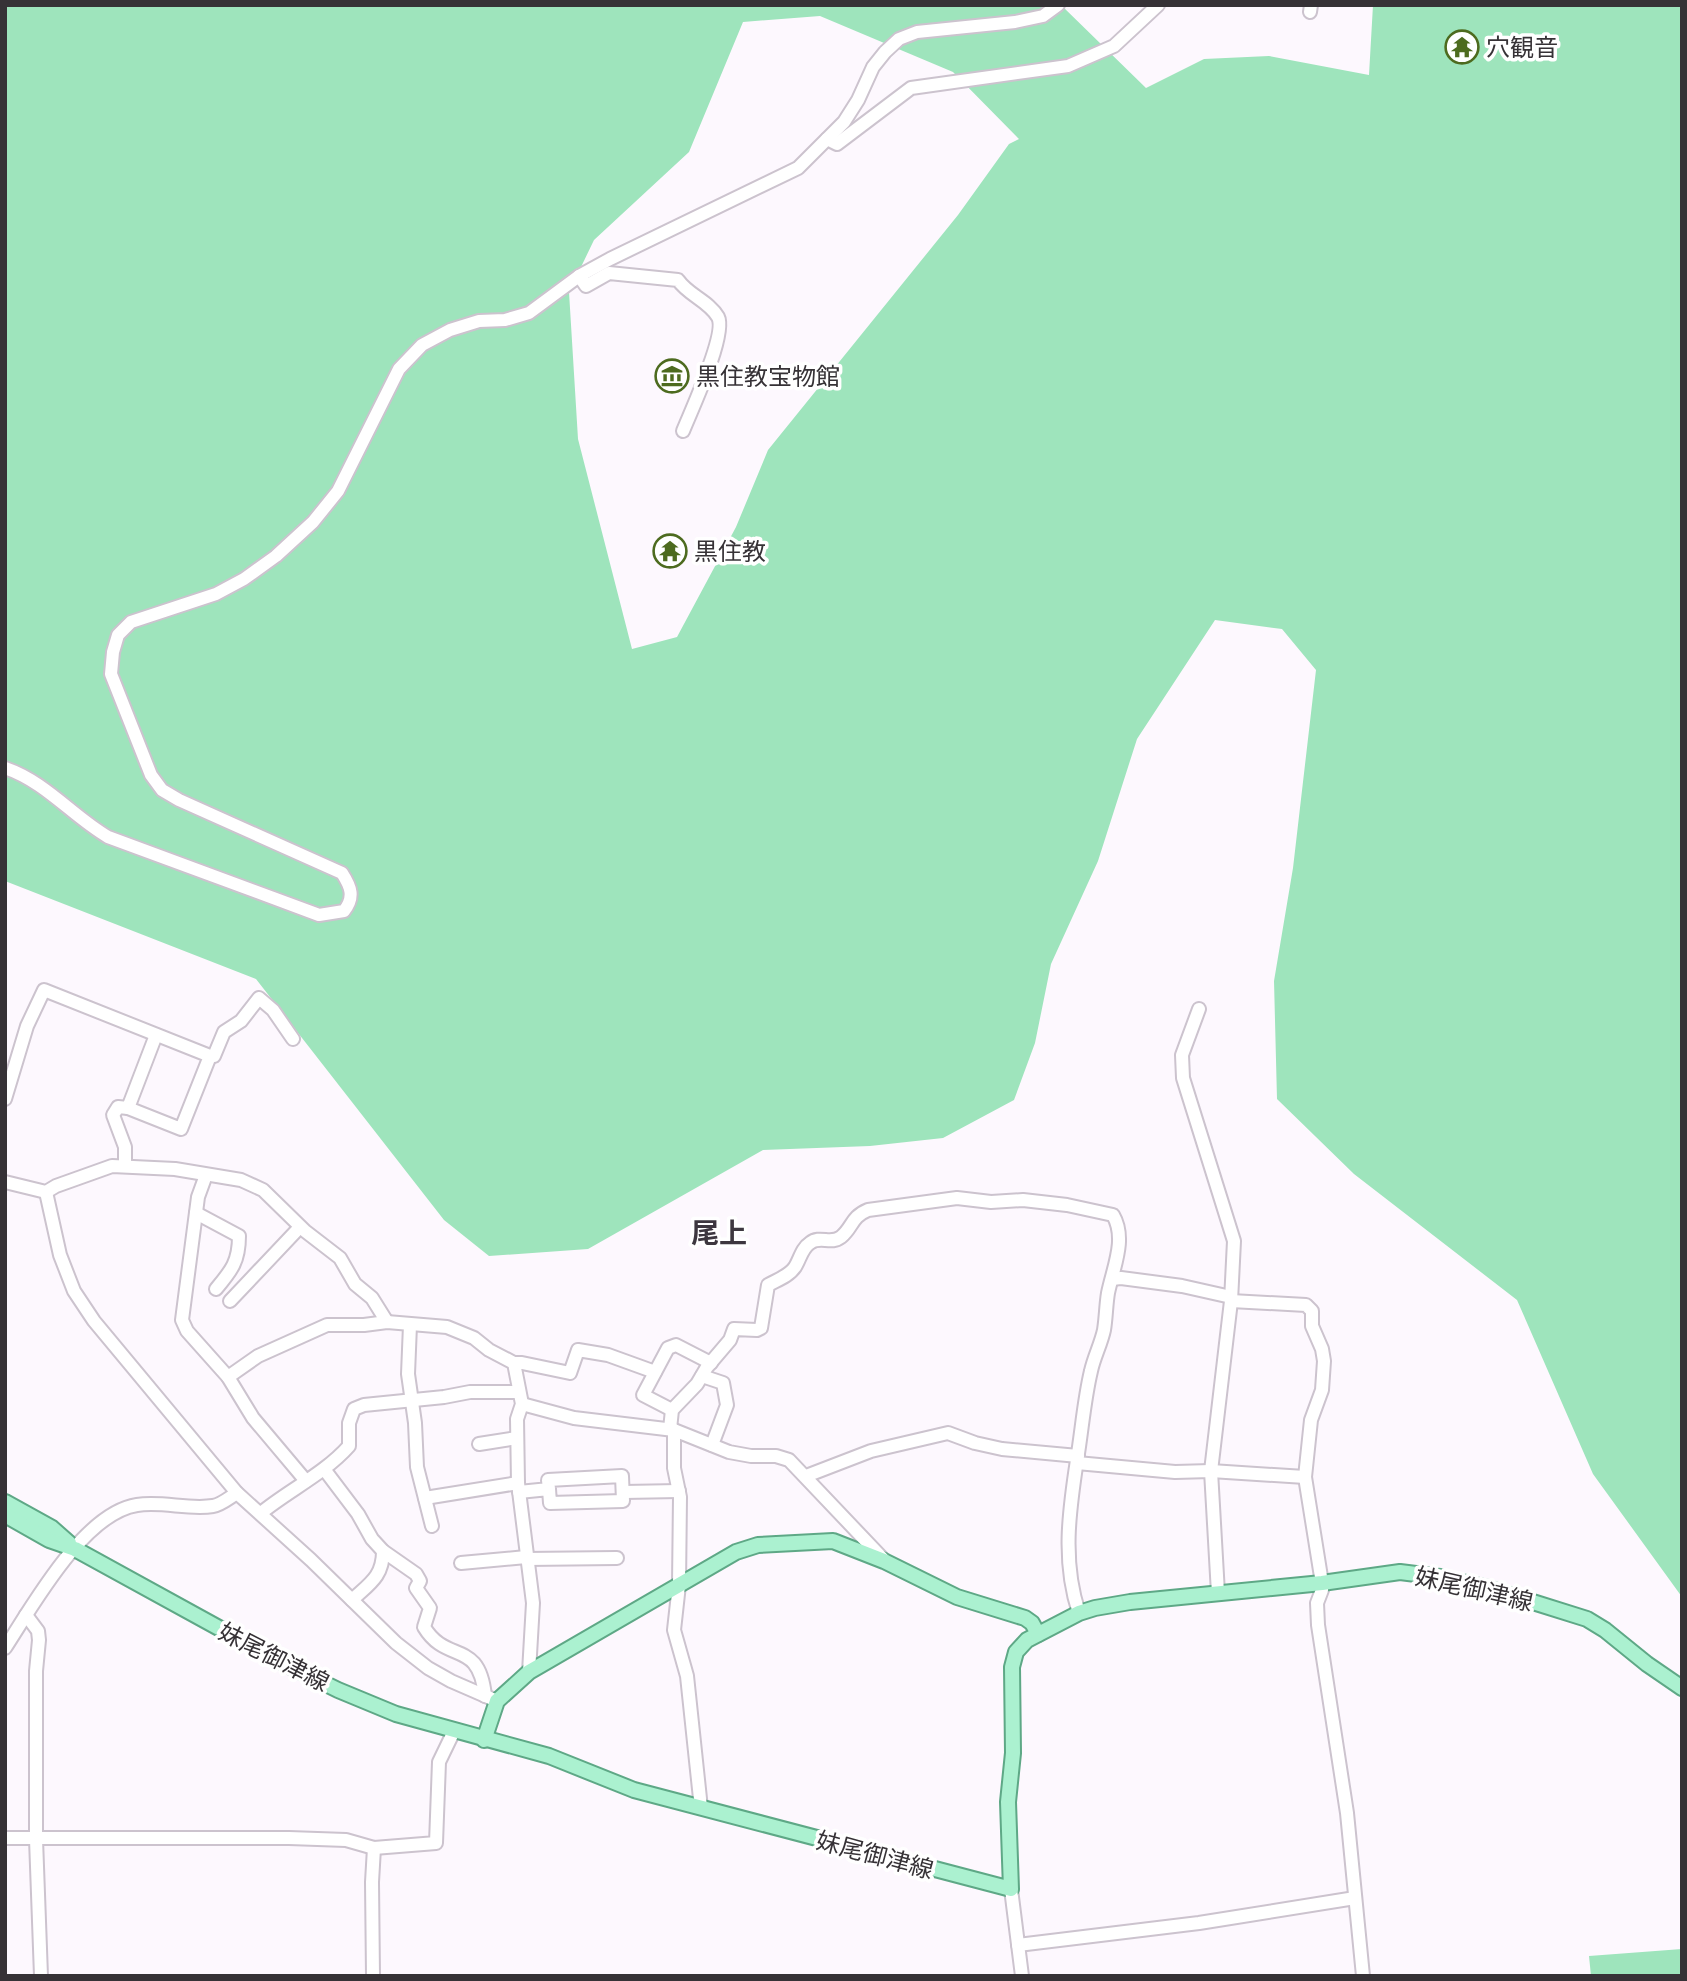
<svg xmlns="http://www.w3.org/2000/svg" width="1687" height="1981" font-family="Raleway,'Noto Sans JP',sans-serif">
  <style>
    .green { fill: #9ee4bc; fill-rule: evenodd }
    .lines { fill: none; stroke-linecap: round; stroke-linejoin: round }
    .minor-casing { stroke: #ccc3ce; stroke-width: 16 }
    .major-casing { stroke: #5ea886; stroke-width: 18 }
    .minor { stroke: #fff; stroke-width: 12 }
    .major { stroke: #abf1d0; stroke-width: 14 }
    .labels { text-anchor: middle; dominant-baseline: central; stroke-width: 7; stroke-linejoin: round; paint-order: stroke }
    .poi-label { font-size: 24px; fill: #363236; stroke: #fff; text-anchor: start }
    .street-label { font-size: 24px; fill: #363236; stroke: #fff }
    .quarter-label { font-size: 28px; font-weight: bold; fill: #3d373f; stroke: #fff }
  </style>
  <rect width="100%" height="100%" fill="#fdf8fe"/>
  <g class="green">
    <path d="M5,5H1061L1146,88L1204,59L1269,56L1369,75L1373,5H1682V1597L1593,1474L1517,1300L1354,1174L1277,1099L1274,981L1293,868L1316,670L1282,629L1215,620L1137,739L1098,861L1051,964L1035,1043L1014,1100L943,1138L870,1146L763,1150L588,1249L489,1256L444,1220L256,979L5,881ZM820,16L953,72L1019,139L1009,144L958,215L768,450L736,527L677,637L632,649L578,439L569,292L594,240L689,152L743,22Z"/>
    <path d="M1682,1949V1976H1591L1589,1956Z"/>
  </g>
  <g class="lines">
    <defs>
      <g id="minor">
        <path d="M1310,12L1311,5"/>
        <path d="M827,139L837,144L911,88L1068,66L1114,46L1158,5"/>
        <path d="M579,276L586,286L609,273L678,280C688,295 709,301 718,317C727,334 691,411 683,431"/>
        <path d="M5,768C46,782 72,816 108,837L319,915L344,911C355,897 351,887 342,873L179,800L162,790L151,775L111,674L113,652L118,635L131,622L216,594L244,579L276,556L313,522L338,491L399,369L422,345L450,330L479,321L505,320L529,313L579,276L610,259L798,168L844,122L858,100L873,67L885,52L899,39L917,32L1015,22L1043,16L1058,5"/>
        <path d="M1199,1009L1182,1055L1183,1078L1234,1241L1231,1301L1211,1471L1218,1593"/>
        <path d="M210,1056H214L224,1032L241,1021L259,998L273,1010L293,1039"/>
        <path d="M5,1099L27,1026L44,990L210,1056L181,1129L128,1108"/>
        <path d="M125,1166V1147L113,1115L118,1107L128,1108L156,1035"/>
        <path d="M206,1175L198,1197L182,1320L187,1331L228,1377L253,1418L306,1481"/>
        <path d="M5,1182L46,1192L56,1186L112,1166L175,1169L241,1180L263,1190L305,1231L340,1258L355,1284L372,1298L387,1322"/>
        <path d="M46,1192L60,1255L74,1291L94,1321L237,1493L311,1560L396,1643L428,1668L451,1681L497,1701"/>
        <path d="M196,1213L239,1236C239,1261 232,1270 216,1289"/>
        <path d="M1112,1279L1121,1278L1182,1286L1231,1297"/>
        <path d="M230,1301L300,1227"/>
        <path d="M1231,1301L1306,1305L1312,1311V1326L1322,1349L1324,1361L1322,1390L1311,1420L1305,1477L1322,1583V1590L1317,1603L1318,1625L1347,1813L1363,1976"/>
        <path d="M410,1325L408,1374L415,1423L417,1467L432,1526"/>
        <path d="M514,1363H522L570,1373L578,1350L608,1355L655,1372"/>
        <path d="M702,1376L723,1383L727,1405L712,1445"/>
        <path d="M228,1377L258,1356L327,1325H364L387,1322L447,1327L474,1338L489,1350L514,1363L522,1404L517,1419L518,1483L533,1603L529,1672"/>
        <path d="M522,1404L574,1418L674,1430L729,1452L751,1456H776L789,1460L884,1560"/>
        <path d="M672,1410L643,1395L668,1348L676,1345L711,1363"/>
        <path d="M670,1429L672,1410L697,1384L707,1367L730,1340L734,1329L757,1330L761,1328L768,1285C777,1280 789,1276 795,1267C800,1259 802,1248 810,1243C820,1235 831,1245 841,1237C853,1227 851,1217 868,1210L957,1198L991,1202L1023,1200L1067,1205L1113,1215C1127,1239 1113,1268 1108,1293C1106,1305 1106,1318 1104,1330C1101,1344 1094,1357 1091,1371C1084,1400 1082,1430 1077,1460C1069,1512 1062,1562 1079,1613"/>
        <path d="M674,1430V1468L680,1497L679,1585L674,1630L687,1676L701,1808"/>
        <path d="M479,1444L517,1438"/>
        <path d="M1077,1463L1175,1472L1211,1471L1305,1477"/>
        <path d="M324,1469L358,1514L372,1539L383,1551C383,1577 369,1584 352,1600"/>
        <path d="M806,1476L871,1451L948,1433L975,1443L1002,1449L1078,1456"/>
        <path d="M519,1492L549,1489L550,1503L623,1501L622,1476L548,1480L549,1489"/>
        <path d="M624,1492L679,1491"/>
        <path d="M425,1498L518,1483"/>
        <path d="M261,1513C289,1490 324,1474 349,1446V1423L354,1409L364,1405L444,1397L470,1392H518"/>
        <path d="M383,1551L416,1574L420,1581L416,1588L430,1608L424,1627C447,1665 479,1638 485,1696"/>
        <path d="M526,1559L617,1558"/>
        <path d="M461,1563L526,1557"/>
        <path d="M26,1615L38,1631L39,1640L36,1671V1839L41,1976"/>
        <path d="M5,1648C33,1605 84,1513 137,1505C162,1501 189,1510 213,1506C221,1505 230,1497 237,1493"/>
        <path d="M5,1838H289L346,1840L374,1848L436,1843L439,1762L454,1731"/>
        <path d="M1011,1889L1022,1976"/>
        <path d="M1018,1945L1199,1923L1355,1898"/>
        <path d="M373,1976L372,1882L374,1848"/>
      </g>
      <g id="major">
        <path d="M5,1502L52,1528L69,1543"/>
        <path d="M5,1515L49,1540L75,1549L279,1661L338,1690L396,1714L549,1756L634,1790L1011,1889L1008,1802L1013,1753L1012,1667L1016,1652L1027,1640L1079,1613L1095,1608L1130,1602L1322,1583L1400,1572L1440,1577L1488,1588L1587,1619L1605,1630L1647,1664L1682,1688"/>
        <path d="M484,1740L497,1701L529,1672L736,1552L758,1545L833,1541L884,1561L957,1597L1025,1618L1032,1623L1038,1634"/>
      </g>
    </defs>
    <use href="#minor" class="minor-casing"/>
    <use href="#major" class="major-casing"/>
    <use href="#minor" class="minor"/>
    <use href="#major" class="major"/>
  </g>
  <defs>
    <symbol id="temple-ring" viewBox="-11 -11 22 22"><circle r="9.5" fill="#fff" stroke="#4d6b1f" stroke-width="1.5"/><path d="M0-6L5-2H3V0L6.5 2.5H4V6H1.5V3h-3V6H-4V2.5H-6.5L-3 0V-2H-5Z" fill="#4d6b1f"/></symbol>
    <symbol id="museum-ring" viewBox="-11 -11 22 22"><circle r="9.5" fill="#fff" stroke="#4d6b1f" stroke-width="1.5"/><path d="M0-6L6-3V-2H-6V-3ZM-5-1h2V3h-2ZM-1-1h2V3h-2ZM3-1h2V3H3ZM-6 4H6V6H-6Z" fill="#4d6b1f"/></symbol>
  </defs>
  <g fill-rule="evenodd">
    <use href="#temple-ring" x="1443" y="28" width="38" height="38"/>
    <use href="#museum-ring" x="653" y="357" width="38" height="38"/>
    <use href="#temple-ring" x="651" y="532" width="38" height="38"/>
  </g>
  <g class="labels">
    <g class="poi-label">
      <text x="1486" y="47">穴観音</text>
      <text x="696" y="376">黒住教宝物館</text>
      <text x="694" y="551">黒住教</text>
    </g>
    <g class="street-label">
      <text transform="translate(1474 1589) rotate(13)">妹尾御津線</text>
      <text transform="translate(274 1657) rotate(27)">妹尾御津線</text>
      <text transform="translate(875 1855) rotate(15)">妹尾御津線</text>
    </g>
    <g class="quarter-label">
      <text x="719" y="1233">尾上</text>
    </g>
  </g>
  <rect width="1687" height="1981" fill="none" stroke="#363236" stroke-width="14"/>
</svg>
